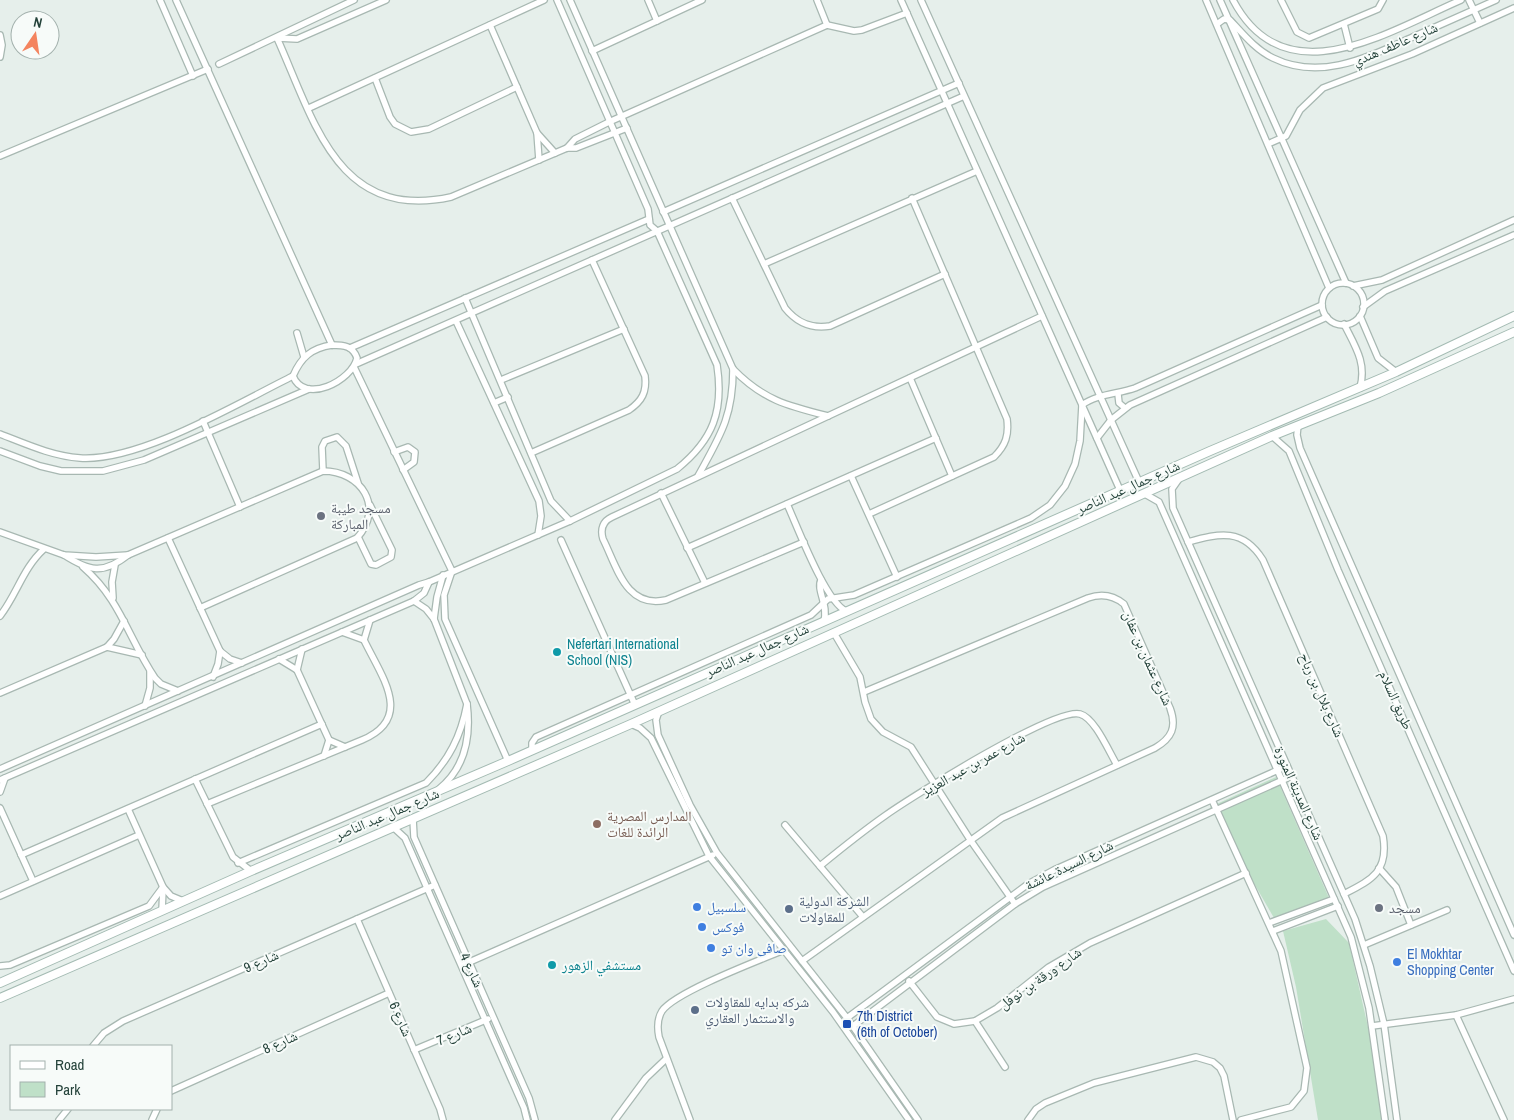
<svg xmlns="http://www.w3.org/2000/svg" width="1514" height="1120" font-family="'Archivo Narrow','Noto Naskh Arabic',sans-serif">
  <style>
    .green { fill: #bfe0c8 }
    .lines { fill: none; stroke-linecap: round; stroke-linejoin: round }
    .street-casing { stroke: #a8b8b2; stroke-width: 8 }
    .secondary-casing { stroke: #a4bbb3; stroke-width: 10 }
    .street { stroke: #fff; stroke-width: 5.5 }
    .secondary { stroke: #fff; stroke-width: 8 }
    .worship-dot { fill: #6b7280; stroke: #f7fbf9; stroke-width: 2 }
    .culture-dot { fill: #0f9aa8; stroke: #f7fbf9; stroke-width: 2 }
    .education-dot { fill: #8d6e63; stroke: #f7fbf9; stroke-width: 2 }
    .shop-dot { fill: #3f7fe0; stroke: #f7fbf9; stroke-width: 2 }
    .service-dot { fill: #5c6f8a; stroke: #f7fbf9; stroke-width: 2 }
    .transit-dot { fill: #1a4fb4; stroke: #f7fbf9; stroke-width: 2 }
    .labels { text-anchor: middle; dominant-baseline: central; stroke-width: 4; stroke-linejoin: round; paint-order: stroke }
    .street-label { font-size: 14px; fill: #24423a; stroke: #f7fbf9 }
    .worship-label { font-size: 14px; fill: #5b616d; stroke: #f7fbf9; text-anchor: start }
    .culture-label { font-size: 14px; fill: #0d838f; stroke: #f7fbf9; text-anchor: start }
    .education-label { font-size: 14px; fill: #785e54; stroke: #f7fbf9; text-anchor: start }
    .service-label { font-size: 14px; fill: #4e5e75; stroke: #f7fbf9; text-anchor: start }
    .shop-label { font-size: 14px; fill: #366cbe; stroke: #f7fbf9; text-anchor: start }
    .transit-label { font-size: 14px; fill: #164399; stroke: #f7fbf9; text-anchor: start }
  </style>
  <rect width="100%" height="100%" fill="#e6efeb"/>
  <g class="green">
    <path d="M1276,777L1329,898L1274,918L1210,807Z"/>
    <path d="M1326,919L1349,943L1389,1120H1318L1296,987L1283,931Z"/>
  </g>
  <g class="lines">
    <defs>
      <g id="street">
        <path d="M160,0L193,76"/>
        <path d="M176,0L332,345"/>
        <path d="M570,0L733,369C763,400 788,406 828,416"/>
        <path d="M648,0L657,21"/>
        <path d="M817,0L827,25"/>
        <path d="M901,0L1120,490"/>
        <path d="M921,0L1139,482"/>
        <path d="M1206,0L1329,288"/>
        <path d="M1220,0L1346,283"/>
        <path d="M1233,0C1285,99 1389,31 1461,0"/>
        <path d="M1281,0L1297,32L1309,38L1378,9L1383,0"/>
        <path d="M1469,0L1480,23"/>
        <path d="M1217,24L1224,19L1230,20C1243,34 1256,50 1273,58C1322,82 1370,56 1415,36C1442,24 1469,12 1496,0"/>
        <path d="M1344,24L1350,48"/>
        <path d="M490,25L537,133L539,160"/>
        <path d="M0,35L2,45L0,57"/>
        <path d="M277,38C314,120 337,222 451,197L567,148H576L627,128"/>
        <path d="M277,38L297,39L386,0"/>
        <path d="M592,51L702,0"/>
        <path d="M219,64L354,0"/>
        <path d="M375,78L390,117L395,124L411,132L429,129L517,87"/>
        <path d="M309,108L544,0"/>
        <path d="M537,133L555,153"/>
        <path d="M1268,144L1286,136L1300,110L1323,88L1412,54L1514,8"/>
        <path d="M567,148L575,139L609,122L827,25L854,31L862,30L907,13"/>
        <path d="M0,156L208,69"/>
        <path d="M732,198L785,308C797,323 811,329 830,326L945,274"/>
        <path d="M663,212L959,83"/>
        <path d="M764,264L977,171"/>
        <circle cx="1343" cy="304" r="21"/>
        <path d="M1353,286L1382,280L1514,220"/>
        <path d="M465,298L551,501L570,521"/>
        <path d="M1363,307L1385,291L1514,235"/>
        <path d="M1360,316L1378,358L1396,372"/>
        <path d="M456,321L539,501L541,516L538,535"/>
        <path d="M1344,324C1355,346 1367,363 1360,388"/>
        <path d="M297,333L304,357"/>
        <path d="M332,345C344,345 353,346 357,358C352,381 304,405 293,376C301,357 312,348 332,345Z"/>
        <path d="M350,348L649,219"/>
        <path d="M356,364L964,96"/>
        <path d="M354,367L452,571L444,595L445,619L508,761"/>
        <path d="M910,378L952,476"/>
        <path d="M501,380L624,329"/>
        <path d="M1118,394L1119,403L1125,408"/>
        <path d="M494,403L508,397"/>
        <path d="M203,421L240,507"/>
        <path d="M1298,425L1297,435L1300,448L1514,935"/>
        <path d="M0,434C26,444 52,456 80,458C140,462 238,403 293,376"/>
        <path d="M1272,436L1289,451L1338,570L1514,971"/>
        <path d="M1097,438L1111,420L1130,405L1327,317"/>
        <path d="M0,451L40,466L61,471H103L144,460L309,389"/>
        <path d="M394,452L408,447L415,452L414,462L403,470"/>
        <path d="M531,453L629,410C642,401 647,392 645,376L592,260"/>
        <path d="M323,471L322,447L325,441L337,437L346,446L358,483"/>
        <path d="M698,476C720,436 733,417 733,369"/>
        <path d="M851,476L897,577"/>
        <path d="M1179,479L1172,489L1173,508L1355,919L1370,966L1384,1024L1397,1120"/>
        <path d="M661,493L705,583"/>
        <path d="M1145,494L1159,502L1351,937L1369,1008L1385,1120"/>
        <path d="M787,504C798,528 825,601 846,611"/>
        <path d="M869,514L994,457C1006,445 1009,435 1007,419L912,198"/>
        <path d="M0,532L64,555L96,557L128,555"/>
        <path d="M358,537L371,564L376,565L391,557L392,550L370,505"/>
        <path d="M168,538L220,651L230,659L242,663"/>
        <path d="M561,540L635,705"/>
        <path d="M804,542L666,600C626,609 617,567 603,539C600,529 603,521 612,517L1042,316"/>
        <path d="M1188,542C1220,533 1243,528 1263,560L1383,836C1389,872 1371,880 1344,894"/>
        <path d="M687,548L936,438"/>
        <path d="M64,555C89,571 103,575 128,555L323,471C361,471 385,507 357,538L200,608"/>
        <path d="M83,567C121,600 128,638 155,678L161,684L178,691"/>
        <path d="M821,580C816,590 829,606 824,621"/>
        <path d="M113,598L112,582L115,565"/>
        <path d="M414,601L426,609L434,619L467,704C471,736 465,768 439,789"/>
        <path d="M0,616C17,594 23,568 44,549"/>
        <path d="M434,619L437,597L443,575"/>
        <path d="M342,632L364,640"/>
        <path d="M834,633L860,677L865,702L871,719L883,732L911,747L971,841L1015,904"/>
        <path d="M107,647L142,655"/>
        <path d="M279,659L297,670L329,740L324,756"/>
        <path d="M297,670L302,649"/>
        <path d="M213,677L218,664L220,651"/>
        <path d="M0,693L107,647L114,639L124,621"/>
        <path d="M145,706L150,688V672"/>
        <path d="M659,711L656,720L658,735L690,805L717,853L847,1018L918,1120"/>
        <path d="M631,724L640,728L651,738L709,856L833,1012L909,1120"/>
        <path d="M329,740L345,747"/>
        <path d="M532,750V743L536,737L811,615L828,599L854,595L1031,518L1050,505L1065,486L1075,464L1080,441L1082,405C1097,394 1118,394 1135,388L1322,305"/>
        <path d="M0,769L419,585L429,582L570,521L677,469C713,440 724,411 717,365L657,231L650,225L648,209L557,0"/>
        <path d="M195,779L233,857L251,871"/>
        <path d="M0,780L414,601L424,593L429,582"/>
        <path d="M0,792L5,778"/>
        <path d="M1212,800L1281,951L1307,1068L1304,1091L1291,1107L1241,1120"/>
        <path d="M207,804L362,740C415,718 381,676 364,640L370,620"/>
        <path d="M0,808L33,881"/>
        <path d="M128,809L163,887L171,896L183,901"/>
        <path d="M413,819L414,837L529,1098L535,1120"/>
        <path d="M785,825L863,917"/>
        <path d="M393,827L405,838L524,1108L527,1120"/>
        <path d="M21,855L322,724"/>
        <path d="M238,863L426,783C449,760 461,736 467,704"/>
        <path d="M820,866C842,848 863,831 886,815C913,796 1055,707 1080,714C1095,718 1109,752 1117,765"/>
        <path d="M1379,868L1396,887L1411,925"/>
        <path d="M0,896L139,835"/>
        <path d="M162,910L163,889"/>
        <path d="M357,919L440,1109L443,1120"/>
        <path d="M1269,923L1334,899"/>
        <path d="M1273,931L1338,906"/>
        <path d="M1364,945L1447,910"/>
        <path d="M802,961L1002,818L1155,748C1172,738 1177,727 1170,708L1124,604C1113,595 1102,593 1088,598L864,692"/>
        <path d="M465,964L713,855"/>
        <path d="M0,966L10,965L149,906L163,887"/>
        <path d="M909,981L937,1017L954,1024L975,1021L997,1008L1049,967L1090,943L1246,873"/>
        <path d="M1456,1015L1504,1120"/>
        <path d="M847,1018L1028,884L1054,870L1287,766"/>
        <path d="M975,1021L1005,1067"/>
        <path d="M853,1026L1015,904L1043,887L1292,776"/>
        <path d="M1372,1026L1456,1015L1514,999"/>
        <path d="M93,1046L104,1033L123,1021L435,885"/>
        <path d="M414,1050L488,1019"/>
        <path d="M171,1091L389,993"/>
        <path d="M59,1120L68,1109"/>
        <path d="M152,1120L157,1109"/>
        <path d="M615,1120L646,1078L666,1059"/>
        <path d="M690,1120L659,1037C657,1027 657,1019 662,1011C675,992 760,960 784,950"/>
        <path d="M1028,1120L1036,1109L1045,1103L1094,1083L1196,1057L1213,1062L1220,1068L1224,1076L1233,1120"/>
      </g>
      <g id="secondary">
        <path d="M0,983L251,871L508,761L1210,451L1396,372L1514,316"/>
        <path d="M0,998L631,724L1272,436L1379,393L1514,332"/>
      </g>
    </defs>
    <use href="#street" class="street-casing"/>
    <use href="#secondary" class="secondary-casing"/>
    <use href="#street" class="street"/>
    <use href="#secondary" class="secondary"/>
  </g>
  <g class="worship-dot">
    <circle cx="321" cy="516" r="5"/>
    <circle cx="1379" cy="908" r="5"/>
  </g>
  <g class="culture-dot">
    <circle cx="557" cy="652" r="5"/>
    <circle cx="552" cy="965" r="5"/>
  </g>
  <circle class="education-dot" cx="597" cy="824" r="5"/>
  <g class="shop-dot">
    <circle cx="697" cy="907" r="5"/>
    <circle cx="702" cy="927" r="5"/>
    <circle cx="711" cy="948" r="5"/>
    <circle cx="1397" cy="962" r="5"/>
  </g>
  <g class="service-dot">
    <circle cx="789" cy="909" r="5"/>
    <circle cx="695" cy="1010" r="5"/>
  </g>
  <rect class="transit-dot" x="842" y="1019" width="10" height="10" rx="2.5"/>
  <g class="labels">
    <g class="street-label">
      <text transform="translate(1395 44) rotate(-23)">شارع عاطف هندي</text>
      <text transform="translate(1128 487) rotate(-24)">شارع جمال عبد الناصر</text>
      <text transform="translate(757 650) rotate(-24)">شارع جمال عبد الناصر</text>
      <text transform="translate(1148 658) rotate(66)">شارع عثمان بن عفان</text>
      <text transform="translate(1322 695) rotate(66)">شارع بلال بن رباح</text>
      <text transform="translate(1396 700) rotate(66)">طريق السلام</text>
      <text transform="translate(973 764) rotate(-29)">شارع عمر بن عبد العزيز</text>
      <text transform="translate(1299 793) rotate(66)">شارع المدينة المنورة</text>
      <text transform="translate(387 814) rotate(-23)">شارع جمال عبد الناصر</text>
      <text transform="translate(1069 865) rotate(-26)">شارع السيدة عائشة</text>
      <text transform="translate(261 961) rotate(-24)">شارع 9</text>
      <text transform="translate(472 970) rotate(65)">شارع 4</text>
      <text transform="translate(1040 978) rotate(-35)">شارع ورقة بن نوفل</text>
      <text transform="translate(401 1019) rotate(66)">شارع 6</text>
      <text transform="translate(454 1034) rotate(-23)">شارع 7</text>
      <text transform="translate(280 1042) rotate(-24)">شارع 8</text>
    </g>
    <g class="worship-label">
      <text x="331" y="508">مسجد طيبة<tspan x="331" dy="16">المباركة</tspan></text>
      <text x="1389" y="908">مسجد</text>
    </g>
    <g class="culture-label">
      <text x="567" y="644">Nefertari International<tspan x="567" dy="16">School (NIS)</tspan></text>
      <text x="562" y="965">مستشفي الزهور</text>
    </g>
    <g class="education-label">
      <text x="607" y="816">المدارس المصرية<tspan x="607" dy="16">الرائدة للغات</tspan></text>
    </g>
    <g class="service-label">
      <text x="799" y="901">الشركة الدولية<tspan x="799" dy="16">للمقاولات</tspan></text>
      <text x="705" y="1002">شركه بدايه للمقاولات<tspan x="705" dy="16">والاستثمار العقاري</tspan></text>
    </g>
    <g class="shop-label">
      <text x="707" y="907">سلسبيل</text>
      <text x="712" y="927">فوكس</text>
      <text x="721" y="948">صافى وان تو</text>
      <text x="1407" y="954">El Mokhtar<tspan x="1407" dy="16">Shopping Center</tspan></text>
    </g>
    <g class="transit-label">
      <text x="857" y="1016">7th District<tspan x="857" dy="16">(6th of October)</tspan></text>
    </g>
  </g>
  <rect x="10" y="1045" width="162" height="65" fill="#f7fbf9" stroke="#a3b1ad"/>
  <rect x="20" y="1061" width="25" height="8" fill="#ffffff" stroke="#a3b1ad"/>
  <text x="55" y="1070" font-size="15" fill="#24423a">Road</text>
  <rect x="20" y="1082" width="25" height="15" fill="#bfe0c8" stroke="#a3b1ad"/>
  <text x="55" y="1095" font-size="15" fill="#24423a">Park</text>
  <g transform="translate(35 35) rotate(13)"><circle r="24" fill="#f7fbf9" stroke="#a3b1ad"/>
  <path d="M0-4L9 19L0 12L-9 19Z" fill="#f4845f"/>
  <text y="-8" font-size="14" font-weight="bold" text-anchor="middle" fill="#24423a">N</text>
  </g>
</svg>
